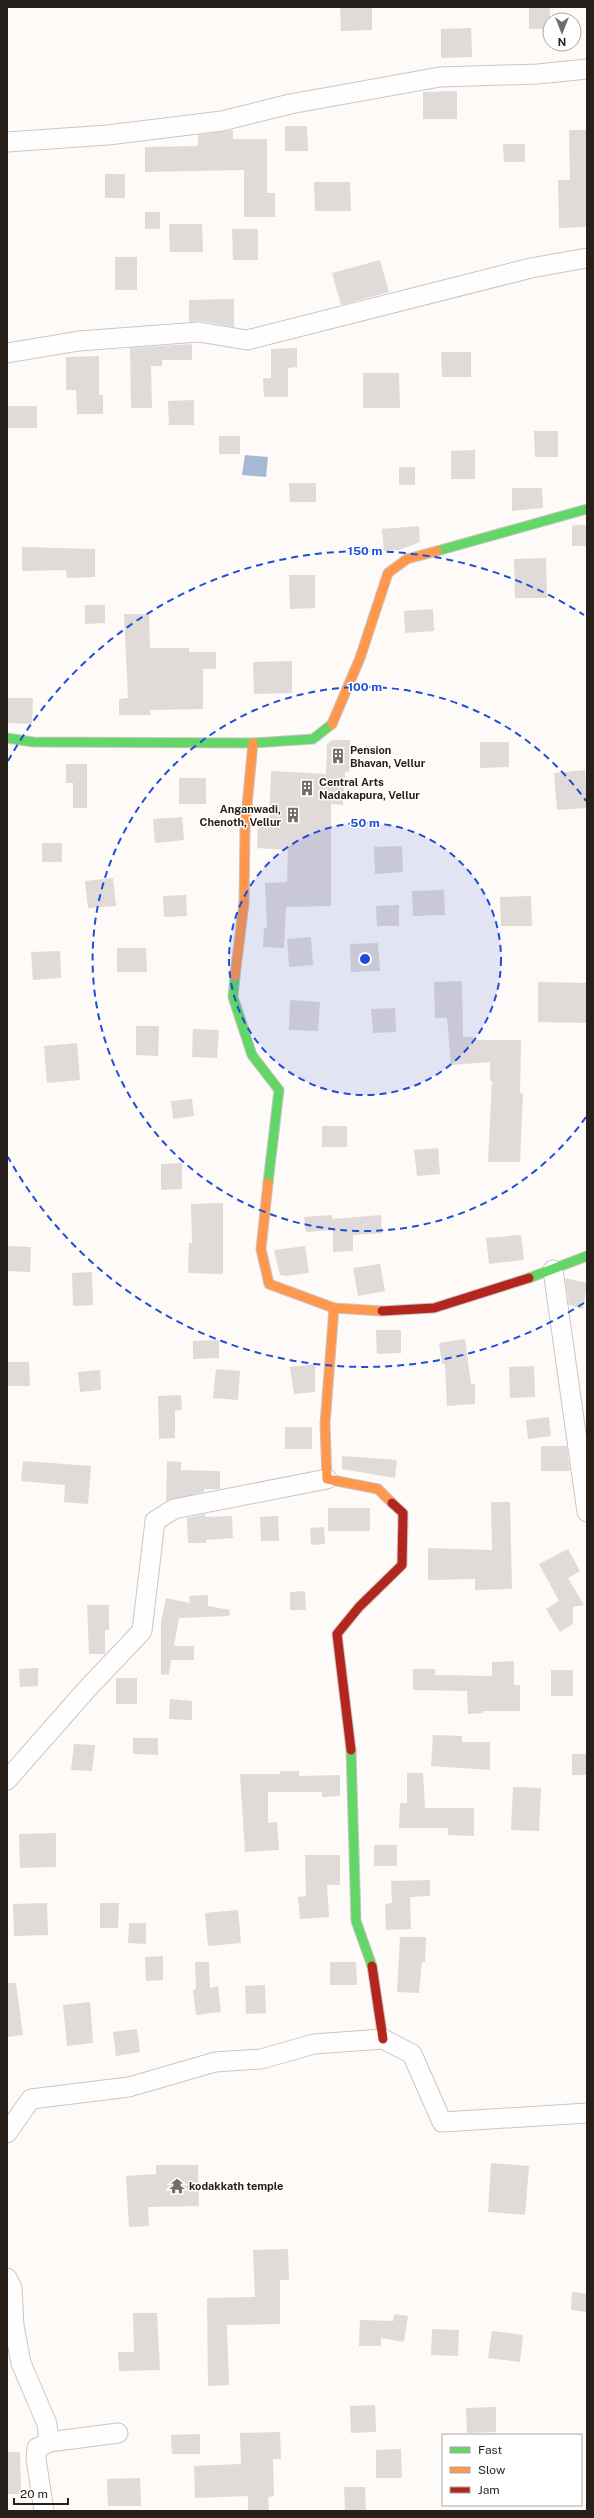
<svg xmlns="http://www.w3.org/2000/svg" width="594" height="2518" font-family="'Public Sans',sans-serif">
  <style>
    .water { fill: #a6b9d4 }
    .building { fill: #e0dad8 }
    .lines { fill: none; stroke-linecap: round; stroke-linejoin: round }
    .street-casing { stroke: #cbc6c2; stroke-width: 21 }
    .fast-casing { stroke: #cbc6c2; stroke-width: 11 }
    .slow-casing { stroke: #cbc6c2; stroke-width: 11 }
    .jam-casing { stroke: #cbc6c2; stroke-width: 11 }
    .street { stroke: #fffefe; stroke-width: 19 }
    .fast { stroke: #63d668; stroke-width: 9 }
    .slow { stroke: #ff974d; stroke-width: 9 }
    .jam { stroke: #b3261e; stroke-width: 9 }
    .ring { fill: none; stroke: #1d4ed8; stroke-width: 2; stroke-dasharray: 7 5 }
    .labels { text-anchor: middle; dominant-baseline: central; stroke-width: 3; stroke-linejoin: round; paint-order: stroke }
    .poi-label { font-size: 11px; font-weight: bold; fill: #261f1a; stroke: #fff; text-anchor: start }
    .centre { fill: #1d4ed8; stroke: #fff; stroke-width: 2 }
    .ring-label { font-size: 12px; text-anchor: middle; font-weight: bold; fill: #1d4ed8; stroke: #fff; stroke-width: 3; stroke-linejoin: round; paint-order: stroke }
  </style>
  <rect width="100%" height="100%" fill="#fdfaf8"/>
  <path class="water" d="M245,455L268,457L266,477L242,475Z"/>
  <g class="building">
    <path d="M340,7H372V30L341,31Z"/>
    <rect x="529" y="7" width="21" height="22"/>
    <path d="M471,28L472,57L441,58V29Z"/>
    <path d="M457,91V119H423V92Z"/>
    <path d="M285,126H307L308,151H285Z"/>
    <path d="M233,130V139H267V193H275V217H244V170L145,172V147L198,146V135Z"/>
    <path d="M569,130H587V227L559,228L558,180H570Z"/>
    <path d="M503,144H525V162H504Z"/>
    <rect x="105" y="174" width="20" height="24"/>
    <path d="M314,182H350L351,211H315Z"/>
    <rect x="145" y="212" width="15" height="17"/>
    <path d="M169,224H202L203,252H170Z"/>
    <path d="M232,229H258V260H233Z"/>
    <rect x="115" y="257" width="22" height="33"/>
    <path d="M380,260L389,292L341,305L332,273Z"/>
    <path d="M234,299V327L201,321L189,322V300Z"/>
    <path d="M192,344V360H162V366H151L152,408H131L130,348Z"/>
    <path d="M297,348V367L288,368V397H264L263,378H271V349Z"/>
    <path d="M441,352H471V377H442Z"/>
    <path d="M99,356V395H103V414H77L76,390H66V357Z"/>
    <path d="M363,373H399L400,408H363Z"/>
    <path d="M194,400V425H169L168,401Z"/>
    <rect x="7" y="406" width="30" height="22"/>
    <path d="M534,431H558V457H535Z"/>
    <rect x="219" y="436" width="21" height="18"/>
    <path d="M475,450V479H451V451Z"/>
    <rect x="399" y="467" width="16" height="18"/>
    <path d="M289,483H316V502H290Z"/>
    <path d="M512,488H542L543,508L512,511Z"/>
    <path d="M576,525H587V546H572V526Z"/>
    <path d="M419,526L420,542L399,550L384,551L382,529Z"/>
    <path d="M22,547L95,549V577L67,578L66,570L22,571Z"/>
    <path d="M546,558L547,598H515L514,559Z"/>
    <path d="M289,575H315V608L290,609Z"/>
    <path d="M85,605H105V623L85,624Z"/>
    <path d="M433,609L434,631L405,633L404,611Z"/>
    <path d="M124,614H149L150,648H189V652H216V669H203V709L150,710L151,715H119V699L128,698Z"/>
    <path d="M292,661V693L254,694L253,662Z"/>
    <path d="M7,698H33L32,724L7,723Z"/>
    <path d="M333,740H350L349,772H345L343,805L331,804V906L286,907L284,948L263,947L264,928H267L265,883L287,882L288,850L257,848L258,822H269L271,771L326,774L327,744Z"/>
    <path d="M480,742H509V767L480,768Z"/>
    <path d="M66,764H87V808H73V783H66Z"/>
    <path d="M585,770L587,808L557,810L554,773Z"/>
    <rect x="179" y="778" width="27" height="26"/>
    <path d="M182,817L184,840L155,843L153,819Z"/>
    <rect x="42" y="843" width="20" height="19"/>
    <path d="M402,846L403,872L375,874L374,847Z"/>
    <path d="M113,878L116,906L88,908L85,881Z"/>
    <path d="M444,890L445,915L413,916L412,891Z"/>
    <path d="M186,895L187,916L164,917L163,896Z"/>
    <path d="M531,896L532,926H501L500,897Z"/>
    <path d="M399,905V926H377L376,906Z"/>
    <path d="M311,937L313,965L289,967L287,939Z"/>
    <path d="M378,943L380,971L351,972L350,944Z"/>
    <path d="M117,948H146L147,972H117Z"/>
    <path d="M60,951L61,978L33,980L31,952Z"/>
    <path d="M462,981L463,1037H473V1040H521L520,1093L523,1094L520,1162H488L492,1081H490V1062L451,1065L447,1018H435L434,982Z"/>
    <path d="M538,982L587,983V1023L538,1022Z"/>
    <path d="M290,1000L320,1002L318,1031L289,1030Z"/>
    <path d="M395,1008L396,1032L373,1033L371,1009Z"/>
    <path d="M136,1026H159L158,1056L136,1055Z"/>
    <path d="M193,1029L219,1030L217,1058L192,1057Z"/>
    <path d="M77,1043L80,1080L47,1083L44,1046Z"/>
    <path d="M192,1099L194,1116L173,1119L171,1101Z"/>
    <rect x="322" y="1126" width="25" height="21"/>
    <path d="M438,1148L440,1174L417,1176L414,1150Z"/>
    <path d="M182,1163V1189L161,1190V1164Z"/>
    <path d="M223,1203V1274L188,1273L189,1243H192L191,1204Z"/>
    <path d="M332,1215L333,1221V1219L381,1215L382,1233L353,1235V1251L333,1252V1230L306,1232L304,1217Z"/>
    <path d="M521,1235L524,1260L489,1264L486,1238Z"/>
    <path d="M7,1246L31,1247L30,1272L7,1271Z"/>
    <path d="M305,1246L309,1273L285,1276L280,1275L274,1250Z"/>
    <path d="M380,1264L385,1291L358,1296L353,1268Z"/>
    <path d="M92,1272L93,1305L73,1306L72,1273Z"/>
    <path d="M565,1278L587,1283L583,1309L569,1305Z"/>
    <path d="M376,1330H401V1353L377,1354Z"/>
    <path d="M465,1339L471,1384H475V1404L447,1406L445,1364H442L439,1343Z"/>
    <path d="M219,1340V1358L193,1359V1341Z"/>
    <path d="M7,1362H29L30,1386H7Z"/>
    <path d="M315,1364V1392L294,1394L290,1367Z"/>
    <path d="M534,1366L535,1397L510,1398L509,1367Z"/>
    <path d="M216,1369L240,1371L238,1400L213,1398Z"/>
    <path d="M100,1370L101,1390L80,1392L78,1372Z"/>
    <path d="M181,1395L182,1410H175V1438L159,1439L158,1396Z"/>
    <path d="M549,1417L551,1436L528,1439L526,1420Z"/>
    <rect x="285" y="1427" width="27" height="22"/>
    <path d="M541,1446H567L570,1471H541Z"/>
    <path d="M342,1456L397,1460L395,1478L342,1469Z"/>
    <path d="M23,1461L91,1466L88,1504L64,1502L65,1485L21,1481Z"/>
    <path d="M167,1461L181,1462V1470L220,1471V1489H204V1492L166,1501Z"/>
    <path d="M491,1502H510L512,1589L475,1590V1579L428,1580V1548L492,1550Z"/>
    <rect x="328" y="1508" width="42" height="23"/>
    <path d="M205,1514V1517L232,1516L233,1538L206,1540V1543H188L187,1518Z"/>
    <path d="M278,1516L279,1541H261L260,1517Z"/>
    <path d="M324,1527L325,1544L311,1545L310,1528Z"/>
    <path d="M568,1549L580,1571L568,1578L584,1605L573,1607V1624L560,1632L546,1609L559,1601L539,1564Z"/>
    <path d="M305,1591L306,1610H290V1592Z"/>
    <path d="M208,1595V1606L230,1610L229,1616L179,1618L174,1646H194V1660H171L169,1675L161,1674V1622L166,1598L190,1603L189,1596Z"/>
    <path d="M87,1605H109V1630H105V1654H89Z"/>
    <path d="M514,1661V1685H520V1711H483V1713L468,1714L467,1691L413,1690V1669H435V1675L492,1676V1662Z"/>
    <path d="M38,1668V1686L20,1687L19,1669Z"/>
    <rect x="551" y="1670" width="22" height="26"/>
    <rect x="116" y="1678" width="21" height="26"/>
    <path d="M170,1699L192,1701V1720L169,1719Z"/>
    <path d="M433,1735L462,1736V1742H490V1770L431,1766Z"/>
    <path d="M133,1738H158V1755L133,1754Z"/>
    <path d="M74,1744L95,1745L92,1771L71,1770Z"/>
    <rect x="572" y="1754" width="15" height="21"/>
    <path d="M280,1771H299V1776L340,1775V1796L322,1797V1792H268V1823L277,1822L279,1850L245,1852L240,1774H280Z"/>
    <path d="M407,1773H423L425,1808H474V1836L448,1835V1828H399L400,1803H407Z"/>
    <path d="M513,1787L541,1788L539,1831L511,1830Z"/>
    <path d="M56,1833V1867L20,1868L19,1834Z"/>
    <rect x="374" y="1845" width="23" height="21"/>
    <path d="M305,1855H340V1885H327L329,1917L300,1919L298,1897L306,1896Z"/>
    <path d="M430,1880V1896L410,1897L411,1929L386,1930L385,1904L392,1903L391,1881Z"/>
    <path d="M47,1903L48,1935L14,1936L13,1904Z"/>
    <path d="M100,1903H119L118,1928H100Z"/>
    <path d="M238,1910L241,1943L208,1946L205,1913Z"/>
    <path d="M129,1923H146V1944L128,1943Z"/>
    <path d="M400,1937H426L425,1962H422L419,1993L397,1992Z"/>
    <path d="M163,1956V1980L146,1981L145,1957Z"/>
    <path d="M195,1962H209L210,1988L218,1986L221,2012L196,2015L193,1990L196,1989Z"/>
    <path d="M330,1962H356L357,1985H330Z"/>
    <path d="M7,1983H16L23,2035L7,2037Z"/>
    <path d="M265,1985L266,2013L246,2014L245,1986Z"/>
    <path d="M90,2002L93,2043L67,2046L63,2005Z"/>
    <path d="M137,2029L140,2052L116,2056L113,2032Z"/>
    <path d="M491,2163L529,2166L525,2215L488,2212Z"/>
    <path d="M156,2165H198L199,2206L148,2207L149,2226L129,2227L126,2176L156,2174Z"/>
    <path d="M288,2249L289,2280H280V2324L227,2325L229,2385L208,2386L207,2298L255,2297L253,2250Z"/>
    <path d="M572,2292L587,2294V2312L571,2310Z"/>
    <path d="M133,2313H157L160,2370L119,2371L118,2352H134Z"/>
    <path d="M394,2314L408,2316L404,2342L381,2338V2346H359L360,2320L393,2321Z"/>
    <path d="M432,2329L459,2330L458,2356L431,2355Z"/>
    <path d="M492,2331L523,2335L520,2362L488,2358Z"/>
    <path d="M375,2405L376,2432L351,2433L350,2406Z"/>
    <path d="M496,2407V2432L467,2433L466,2408Z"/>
    <path d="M280,2432L281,2459H273L274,2496L268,2497L269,2511H248V2497L246,2496L195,2498L194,2466L241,2464L240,2433Z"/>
    <path d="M200,2434V2454H172L171,2435Z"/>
    <path d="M401,2449L402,2478H376V2450Z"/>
    <path d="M7,2452H20L21,2494H7Z"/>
    <path d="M140,2478L141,2506H108L107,2479Z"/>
    <path d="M344,2487H365L366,2511H345Z"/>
  </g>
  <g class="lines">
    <defs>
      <g id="street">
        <path d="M7,142L108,135L222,121L290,104L440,77L538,74L587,69"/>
        <path d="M7,353L79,341L199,332L247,340L531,268L587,258"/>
        <path d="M553,1270L587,1512"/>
        <path d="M7,1780L87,1689L142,1631L155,1521L174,1509L327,1479"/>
        <path d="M7,2133L31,2099L129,2087L215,2062L261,2059L314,2044L383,2039L412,2054L442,2122L587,2113"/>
        <path d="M7,2278L12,2288L14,2326L21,2363L47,2424L49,2442"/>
        <path d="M44,2511L36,2459L37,2448L49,2442L118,2433"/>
      </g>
      <g id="fast">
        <path d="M437,551L587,509"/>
        <path d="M7,738L33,742L253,743L313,739L332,724"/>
        <path d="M235,976L233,997L252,1055L279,1090L268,1183"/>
        <path d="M529,1278L587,1256"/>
        <path d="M351,1750L356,1921L372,1966"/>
      </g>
      <g id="slow">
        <path d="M332,724L360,658L388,573L407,559L437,551"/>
        <path d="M235,976L244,903L245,827L253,743"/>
        <path d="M268,1183L261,1249L269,1284L334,1308L382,1311"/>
        <path d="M334,1308L325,1424L327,1479L378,1489L392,1503"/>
      </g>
      <g id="jam">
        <path d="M382,1311L434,1308L529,1278"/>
        <path d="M351,1750L337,1634L359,1607L402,1565L403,1513L392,1503"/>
        <path d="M372,1966L383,2039"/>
      </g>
    </defs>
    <use href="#street" class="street-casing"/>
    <use href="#fast" class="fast-casing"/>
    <use href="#slow" class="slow-casing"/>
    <use href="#jam" class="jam-casing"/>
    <use href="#street" class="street"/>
    <use href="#fast" class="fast"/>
    <use href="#slow" class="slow"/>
    <use href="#jam" class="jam"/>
  </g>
  <circle cx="365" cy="959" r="136" fill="#1d4ed8" fill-opacity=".12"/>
  <g class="ring">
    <circle cx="365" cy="959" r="136"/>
    <path d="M586 1117A272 272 0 1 1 586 801"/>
    <path d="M584 1303A408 408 0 0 1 8 1157M8 761A408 408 0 0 1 584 615"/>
  </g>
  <defs>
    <symbol id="building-bare" viewBox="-9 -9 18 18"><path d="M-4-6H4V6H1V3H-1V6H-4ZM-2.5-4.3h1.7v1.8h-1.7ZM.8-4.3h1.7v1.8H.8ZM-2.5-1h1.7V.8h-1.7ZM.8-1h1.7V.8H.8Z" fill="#716c68" stroke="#fff" stroke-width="2.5" paint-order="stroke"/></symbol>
    <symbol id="temple-bare" viewBox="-9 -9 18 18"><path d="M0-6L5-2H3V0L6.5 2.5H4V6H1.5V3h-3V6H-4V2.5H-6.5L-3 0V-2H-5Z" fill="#716c68" stroke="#fff" stroke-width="2.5" paint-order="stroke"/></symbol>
  </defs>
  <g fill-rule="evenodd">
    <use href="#building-bare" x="327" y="745" width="22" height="22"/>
    <use href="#building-bare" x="296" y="777" width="22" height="22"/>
    <use href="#building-bare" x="282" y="804" width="22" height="22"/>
    <use href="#temple-bare" x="166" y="2175" width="22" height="22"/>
  </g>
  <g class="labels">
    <g class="poi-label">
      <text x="350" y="750">Pension<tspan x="350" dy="13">Bhavan, Vellur</tspan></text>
      <text x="319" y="782">Central Arts<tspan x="319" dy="13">Nadakapura, Vellur</tspan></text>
      <text x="281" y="809" text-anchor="end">Anganwadi,<tspan x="281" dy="13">Chenoth, Vellur</tspan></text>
      <text x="189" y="2186">kodakkath temple</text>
    </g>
  </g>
  <circle cx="365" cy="959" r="6" class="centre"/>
  <g class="ring-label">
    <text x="365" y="555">150 m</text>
    <text x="365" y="691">100 m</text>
    <text x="365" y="827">50 m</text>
  </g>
  <rect width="594" height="2518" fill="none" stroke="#261f1a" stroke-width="16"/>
  <rect x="442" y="2434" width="140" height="72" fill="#ffffff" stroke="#a8a5a3"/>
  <rect x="450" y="2447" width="20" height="6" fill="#63d668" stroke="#a8a5a3"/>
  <text x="478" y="2454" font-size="12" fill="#261f1a">Fast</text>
  <rect x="450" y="2467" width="20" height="6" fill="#ff974d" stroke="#a8a5a3"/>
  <text x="478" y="2474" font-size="12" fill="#261f1a">Slow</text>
  <rect x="450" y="2487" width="20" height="6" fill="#b3261e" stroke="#a8a5a3"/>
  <text x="478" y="2494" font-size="12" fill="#261f1a">Jam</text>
  <g transform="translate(562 32) rotate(180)"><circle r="19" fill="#ffffff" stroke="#a8a5a3"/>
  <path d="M0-3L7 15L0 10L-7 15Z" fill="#716c68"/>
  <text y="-6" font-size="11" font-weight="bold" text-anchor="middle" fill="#261f1a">N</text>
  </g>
  <path d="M14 2498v6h54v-6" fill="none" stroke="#261f1a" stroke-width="2"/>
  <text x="20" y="2498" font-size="12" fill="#261f1a" stroke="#ffffff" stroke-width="3" paint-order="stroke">20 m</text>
</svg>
